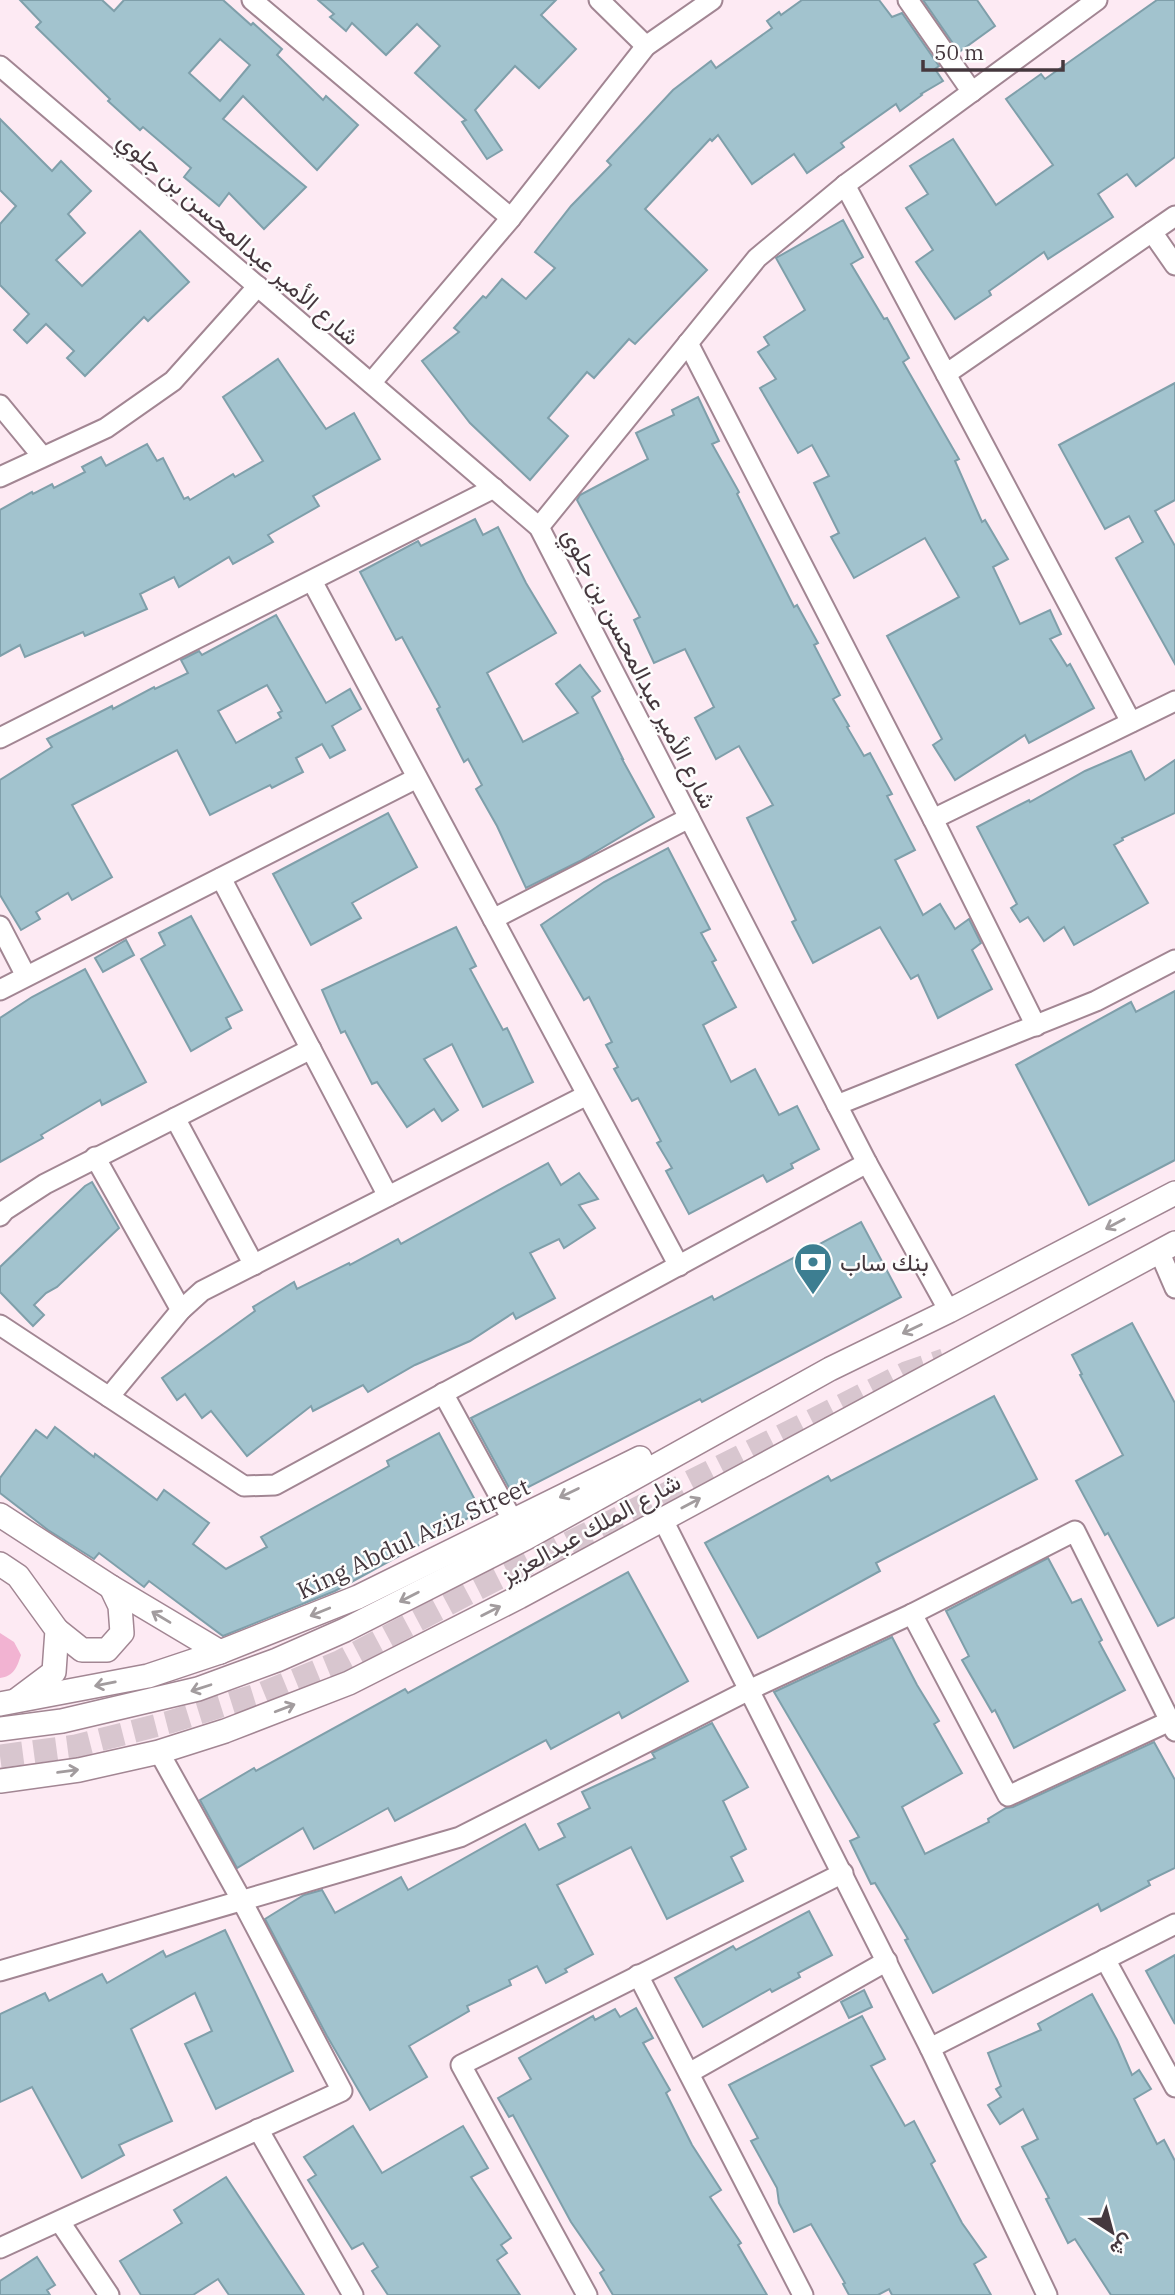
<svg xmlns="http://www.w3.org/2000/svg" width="1175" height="2295" font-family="'IBM Plex Serif',Vazirmatn,serif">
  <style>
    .green { fill: #f2b3d2 }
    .building { fill: #a2c3ce; stroke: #7f9faa; stroke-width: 2; fill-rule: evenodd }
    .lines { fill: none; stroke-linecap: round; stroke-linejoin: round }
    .tertiary-tunnel { stroke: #d8c6cf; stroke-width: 23; stroke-dasharray: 23 11; stroke-linecap: butt }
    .minor-casing { stroke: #a28693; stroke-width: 23 }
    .tertiary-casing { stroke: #a28693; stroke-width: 26 }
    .minor { stroke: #fff; stroke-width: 19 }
    .tertiary { stroke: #fff; stroke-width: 23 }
    .oneway { stroke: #a29c9e }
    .labels { text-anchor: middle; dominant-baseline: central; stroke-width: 5; stroke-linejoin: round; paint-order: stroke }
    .street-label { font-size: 24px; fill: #45383e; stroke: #fdfdfd }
    .poi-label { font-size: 24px; fill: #45383e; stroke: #fdfdfd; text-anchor: start }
  </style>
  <rect width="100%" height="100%" fill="#fdeaf3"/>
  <path class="green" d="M0,1633L14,1642L21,1655C17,1667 14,1676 0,1678Z"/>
  <g class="building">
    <path d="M20,0H102L114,11L124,0H223L251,25L253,23L282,49L277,55L323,100L326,96L358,125L317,170L243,96L223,119L306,187L264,229L229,193L219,206L184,177L191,168L143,127L140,130L108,101L110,99L36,27L41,22ZM220,39L250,65L220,101L189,73Z"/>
    <path d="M318,0H556L541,15L576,49L539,88L515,66L475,110L502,150L487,159L462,122L466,120L415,73L440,46L417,24L386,55L352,23L346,31L330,17L334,14Z"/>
    <path d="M802,0H879L892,17L902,13L939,66L935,69L943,81L921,94L922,95L900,111L896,104L841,143L844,147L807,173L794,154L752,184L718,135L712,141L710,139L645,209L707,270L635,344L629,339L594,378L587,372L548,418L568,436L530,480L470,423L422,361L459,332L454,328L483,296L486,298L502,279L526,299L555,268L535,252L571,206L611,165L607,161L673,90L711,61L716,68L772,28L767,21L779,12L781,15Z"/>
    <path d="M923,0H977L995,26L959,52Z"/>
    <path d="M1157,0H1175V157L1136,186L1127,174L1098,194L1113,217L1048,259L1044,252L989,291L991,295L955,319L916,262L933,250L906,208L928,194L910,166L953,139L996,205L1053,165L1006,99L1041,74L1045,79Z"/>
    <path d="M0,119L52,171L61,161L91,191L68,214L85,233L56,260L82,286L140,231L189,282L148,321L144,317L85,376L67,358L74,351L46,324L27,343L14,330L29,314L0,285V224L16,206L0,190Z"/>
    <path d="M843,220L863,257L851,264L884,319L887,318L909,358L903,362L959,459L955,461L982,522L985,520L1008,559L993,567L1020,624L1050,610L1061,634L1050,639L1067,666L1070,664L1094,708L1029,743L1025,735L955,780L933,745L942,739L887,636L959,597L925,538L854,578L831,537L839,533L814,483L829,476L812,445L798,453L760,388L776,379L758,352L769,345L764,337L805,310L776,258Z"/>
    <path d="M278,359L326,429L354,413L380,459L313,496L319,506L268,535L273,542L233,564L229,557L179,587L174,577L140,594L147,609L85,636L83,632L25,657L20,645L0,656V510L32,492L33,494L52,484L54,488L85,472L82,467L101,457L106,466L147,444L157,461L163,458L184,499L188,497L190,500L233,474L235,477L263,461L223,397Z"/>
    <path d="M1175,383V500L1155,511L1175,546V664L1116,558L1143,542L1129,516L1105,529L1059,445Z"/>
    <path d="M698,397L719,441L712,444L739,492L737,494L794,607L797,605L818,643L814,645L840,695L833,699L849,726L847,727L864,756L870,753L892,794L887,796L915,850L895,860L923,915L940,904L955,929L969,919L981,943L972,950L992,989L938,1018L918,975L911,979L880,927L813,963L792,922L796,920L747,818L773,805L739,746L716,759L695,718L714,707L685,649L654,663L634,620L640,617L577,500L580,495L648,459L636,433L674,415L672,410Z"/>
    <path d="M475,519L483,535L498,527L526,583L556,633L487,673L523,742L578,713L556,684L580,665L600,691L592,697L623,759H622L654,817L580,861L526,888L497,826L476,789L482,785L468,759L464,762L437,709L440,707L402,637L396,640L360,572L418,541L421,546Z"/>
    <path d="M276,615L326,703L350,689L361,709L332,726L345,750L330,758L322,744L296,758L303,772L272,788L270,785L210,815L177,750L72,805L112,877L72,900L68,893L36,912L40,919L21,930L0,895V780L52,747L47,739L112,706L113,709L154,687L155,689L188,673L181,660L199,651L202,655ZM267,685L282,711L278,713L281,718L236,743L218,711Z"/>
    <path d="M1131,751L1145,780L1175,760V813L1122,838L1123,840L1114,845L1148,903L1074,945L1064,927L1044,941L1028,917L1020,922L1011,908L1017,904L977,827L1029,800L1030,802L1085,771Z"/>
    <path d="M388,813L417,867L352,903L361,918L311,945L273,874Z"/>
    <path d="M668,848L710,929L701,933L716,960L712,962L736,1007L703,1025L731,1082L755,1069L779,1115L797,1106L819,1149L791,1164L793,1168L767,1182L763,1175L689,1214L666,1171L672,1168L657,1143L661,1141L638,1098L632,1101L614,1069L618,1067L606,1045L612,1042L589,997L584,1000L541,925L604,882Z"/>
    <path d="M191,916L242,1010L226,1018L231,1028L191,1051L141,959L165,945L159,933Z"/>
    <path d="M456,927L476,966L470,969L503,1030L507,1028L533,1082L483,1107L452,1044L424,1059L458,1110L442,1121L434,1109L407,1127L377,1082L372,1084L345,1031L341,1033L322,990Z"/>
    <path d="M126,940L134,955L103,972L95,958Z"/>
    <path d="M85,969L146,1082L102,1105L100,1100L41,1135L43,1138L0,1162V1018L32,997Z"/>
    <path d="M1175,991V1160L1089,1205L1016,1065L1131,1002L1136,1012Z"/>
    <path d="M548,1163L561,1185L579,1173L598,1199L579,1205L595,1228L564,1248L559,1239L530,1253L555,1298L516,1319L513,1313L470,1341L415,1365L368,1392L363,1385L313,1411L311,1406L247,1456L211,1411L202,1418L185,1394L177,1400L162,1378L255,1311L253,1307L294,1282L297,1289L349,1263L350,1265L398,1239L401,1244Z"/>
    <path d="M92,1182L119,1228L57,1287L46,1293L34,1305L44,1315L33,1326L0,1292V1267L85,1186Z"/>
    <path d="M861,1222L901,1297L702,1402L700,1399L513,1495L471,1418L712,1296L714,1300Z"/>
    <path d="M1132,1323L1175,1403V1617L1158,1626L1108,1533L1105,1535L1076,1481L1123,1455L1080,1375L1082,1374L1072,1355Z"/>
    <path d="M994,1396L1037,1479L876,1563L880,1571L758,1638L705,1543L828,1476L831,1481Z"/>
    <path d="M55,1427L94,1457L95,1454L157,1500L164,1490L209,1523L193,1544L226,1569L267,1547L261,1537L389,1466L387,1461L439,1433L481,1511L335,1591L223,1636L149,1581L144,1587L99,1553L94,1559L48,1530L0,1493V1478L36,1430L47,1438Z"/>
    <path d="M1048,1558L1072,1603L1081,1599L1102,1640L1099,1642L1125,1690L1014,1748L995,1710L992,1712L962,1660L969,1656L946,1611Z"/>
    <path d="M628,1572L688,1681L622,1718L619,1712L551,1749L546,1740L395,1821L388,1808L314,1849L303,1828L237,1868L200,1800L254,1768L256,1771L405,1689L408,1693Z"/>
    <path d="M892,1637L917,1685L939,1721L934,1724L962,1773L902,1807L925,1854L989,1822L988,1819L1006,1808L1013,1807L1154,1742L1175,1780V1868L1148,1881L1150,1885L1101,1911L1098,1904L933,1993L905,1940L908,1939L875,1883L871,1884L850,1841L859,1837L774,1692Z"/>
    <path d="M712,1723L748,1787L723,1801L746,1849L731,1857L743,1881L667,1919L631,1847L557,1885L593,1954L565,1969L567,1972L546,1983L537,1966L509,1980L511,1985L467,2006L469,2011L409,2046L427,2077L370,2110L327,2036L265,1919L304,1895L322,1890L335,1913L401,1877L408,1890L525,1824L539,1850L565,1837L558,1824L590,1808L582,1792L655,1758L652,1753Z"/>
    <path d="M809,1911L832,1955L798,1973L800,1977L772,1992L770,1989L703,2027L675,1978L733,1946L736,1950Z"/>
    <path d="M225,1930L293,2071L216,2109L185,2044L212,2031L195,1993L131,2029L172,2121L119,2145L124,2155L82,2178L32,2087L0,2102V2014L45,1993L49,2001L102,1974L107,1983L163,1951L166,1957Z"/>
    <path d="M1175,1955V2024L1146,1971Z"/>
    <path d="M864,1990L872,2007L849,2018L841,2002Z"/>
    <path d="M1092,1994L1117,2040L1132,2075L1139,2070L1151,2089L1134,2099L1157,2144L1164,2140L1175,2161V2295H1111L1075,2239L1068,2243L1046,2199L1049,2198L1022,2147L1038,2139L1023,2109L1000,2124L988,2105L1001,2097L996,2089L1001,2086L988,2053L1041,2030L1038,2024Z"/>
    <path d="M636,2008L653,2038L643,2043L670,2090L666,2093L692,2145L721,2190L710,2197L741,2243L738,2245L767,2295H613L600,2273L604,2270L571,2222L513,2115L509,2117L498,2098L531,2079L519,2058L593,2016L595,2020L615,2009L620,2017Z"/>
    <path d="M862,2016L885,2059L871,2066L905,2126L914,2121L935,2161L931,2164L962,2223L986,2257L974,2264L991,2295H892L889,2289L878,2295H849L843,2284L845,2283L811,2224L794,2232L779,2203L777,2188L751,2141L758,2138L729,2085Z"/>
    <path d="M353,2126L382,2173L463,2126L488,2168L471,2177L511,2238L501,2245L507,2253L497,2260L520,2295H388L372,2271L378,2267L363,2243L352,2249L308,2180L316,2175L304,2157Z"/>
    <path d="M226,2177L304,2295H229L218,2279L193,2295H141L120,2261L182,2223L174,2210Z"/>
    <path d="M37,2257L55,2285L47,2290L50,2295H0V2281Z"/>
  </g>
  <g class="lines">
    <path class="tertiary-tunnel" d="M0,1756L76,1746L170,1722L263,1693L339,1662L471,1592L906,1373L944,1360"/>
    <defs>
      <g id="minor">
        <path d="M252,0L511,218"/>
        <path d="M599,0L646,46"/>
        <path d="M908,0L972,92"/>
        <path d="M0,66L539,527L867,1163L949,1311"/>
        <path d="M845,185L946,374L1175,216"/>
        <path d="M1152,232L1175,265"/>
        <path d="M688,343L933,819L1036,1026"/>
        <path d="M946,374L1131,722"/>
        <path d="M371,383L511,218L646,46L712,0"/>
        <path d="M0,405L42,456"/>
        <path d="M0,477L106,428L173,381L258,286"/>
        <path d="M539,527L757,258L845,185L1097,0"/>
        <path d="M312,581L679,1266"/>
        <path d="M0,738L494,488"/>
        <path d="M933,819L1175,701"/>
        <path d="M221,878L388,1196"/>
        <path d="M493,919L689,818"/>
        <path d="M0,926L26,976"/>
        <path d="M0,990L417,778"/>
        <path d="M837,1105L1096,1001L1175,960"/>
        <path d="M175,1118L254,1265"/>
        <path d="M95,1157L181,1310"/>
        <path d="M0,1216L5,1210L45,1184L311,1049"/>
        <path d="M1159,1251L1175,1288"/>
        <path d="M0,1325L244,1486L275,1485L867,1163"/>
        <path d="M443,1393L513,1521"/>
        <path d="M109,1397L181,1310L202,1291L587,1095"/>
        <path d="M662,1518L930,2048L1047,2295"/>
        <path d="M912,1614L1008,1796L1170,1721"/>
        <path d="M1105,1959L1175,2087"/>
        <path d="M0,1971L460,1837L751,1689L912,1614L1075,1531L1175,1731"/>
        <path d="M638,1975L803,2295"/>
        <path d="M930,2048L1175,1924"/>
        <path d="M689,2073L887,1961"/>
        <path d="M258,2129L353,2295"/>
        <path d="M60,2222L109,2295"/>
        <path d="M0,2248L342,2091L242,1901L159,1752"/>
        <path d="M587,2295L461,2065L843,1873"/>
      </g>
      <g id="tertiary">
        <path d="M0,1515L111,1587L220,1652"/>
        <path d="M0,1564L18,1576L57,1630L54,1672L18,1699"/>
        <path d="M57,1630L82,1650H107L122,1633L120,1606L111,1587"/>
        <path d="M0,1704L148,1676L220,1652L358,1597L640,1458"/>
        <path d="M0,1729L62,1721L198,1689L277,1660L345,1630L526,1538L830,1369L949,1311L1175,1193"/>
        <path d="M0,1781L79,1770L159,1752L225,1731L349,1683L519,1597L1175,1243"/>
      </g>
    </defs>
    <use href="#minor" class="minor-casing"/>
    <use href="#tertiary" class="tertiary-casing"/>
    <use href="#minor" class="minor"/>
    <use href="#tertiary" class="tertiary"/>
  </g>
  <defs><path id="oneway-shaft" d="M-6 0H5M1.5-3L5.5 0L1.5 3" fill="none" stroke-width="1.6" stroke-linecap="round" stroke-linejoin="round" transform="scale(1.75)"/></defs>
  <g class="oneway">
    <use href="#oneway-shaft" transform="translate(1115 1224) rotate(152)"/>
    <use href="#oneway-shaft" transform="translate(912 1329) rotate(154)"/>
    <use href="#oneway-shaft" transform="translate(569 1493) rotate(154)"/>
    <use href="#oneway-shaft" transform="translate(691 1503) rotate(-28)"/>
    <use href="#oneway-shaft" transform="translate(409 1597) rotate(153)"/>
    <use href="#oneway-shaft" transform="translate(491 1611) rotate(-27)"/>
    <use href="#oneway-shaft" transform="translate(320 1612) rotate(158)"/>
    <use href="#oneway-shaft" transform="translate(161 1617) rotate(-149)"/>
    <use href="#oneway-shaft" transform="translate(105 1684) rotate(169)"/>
    <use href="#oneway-shaft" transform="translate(201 1688) rotate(162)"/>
    <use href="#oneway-shaft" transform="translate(285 1708) rotate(-21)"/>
    <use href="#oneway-shaft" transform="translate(68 1771) rotate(-8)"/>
  </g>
  <defs>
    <symbol id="bank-pin" viewBox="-11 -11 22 30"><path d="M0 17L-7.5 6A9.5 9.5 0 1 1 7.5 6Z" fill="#3d7e91" stroke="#fdfdfd"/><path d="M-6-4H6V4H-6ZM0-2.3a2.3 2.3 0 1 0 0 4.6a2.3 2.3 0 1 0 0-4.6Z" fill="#fff"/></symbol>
  </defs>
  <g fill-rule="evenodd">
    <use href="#bank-pin" x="791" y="1240" width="44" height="60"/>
  </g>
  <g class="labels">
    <g class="street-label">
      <text transform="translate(239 238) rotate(41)">شارع الأمير عبدالمحسن بن جلوي</text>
      <text transform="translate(640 668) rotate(63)">شارع الأمير عبدالمحسن بن جلوي</text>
      <text transform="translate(590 1528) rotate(-29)">شارع الملك عبدالعزيز</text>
      <text transform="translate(413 1538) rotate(-25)">King Abdul Aziz Street</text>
    </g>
    <g class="poi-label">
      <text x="840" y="1262">بنك ساب</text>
    </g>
  </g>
  <g transform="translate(1112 2232) rotate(144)" stroke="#fdfdfd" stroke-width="5" paint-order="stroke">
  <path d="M0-5L12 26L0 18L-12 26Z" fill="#45383e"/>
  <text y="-10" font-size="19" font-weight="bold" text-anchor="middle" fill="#45383e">ش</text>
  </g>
  <path d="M923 60v10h140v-10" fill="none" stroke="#45383e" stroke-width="3.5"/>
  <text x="934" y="60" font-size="21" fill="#45383e" stroke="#fdfdfd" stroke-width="5" paint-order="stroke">50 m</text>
</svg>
